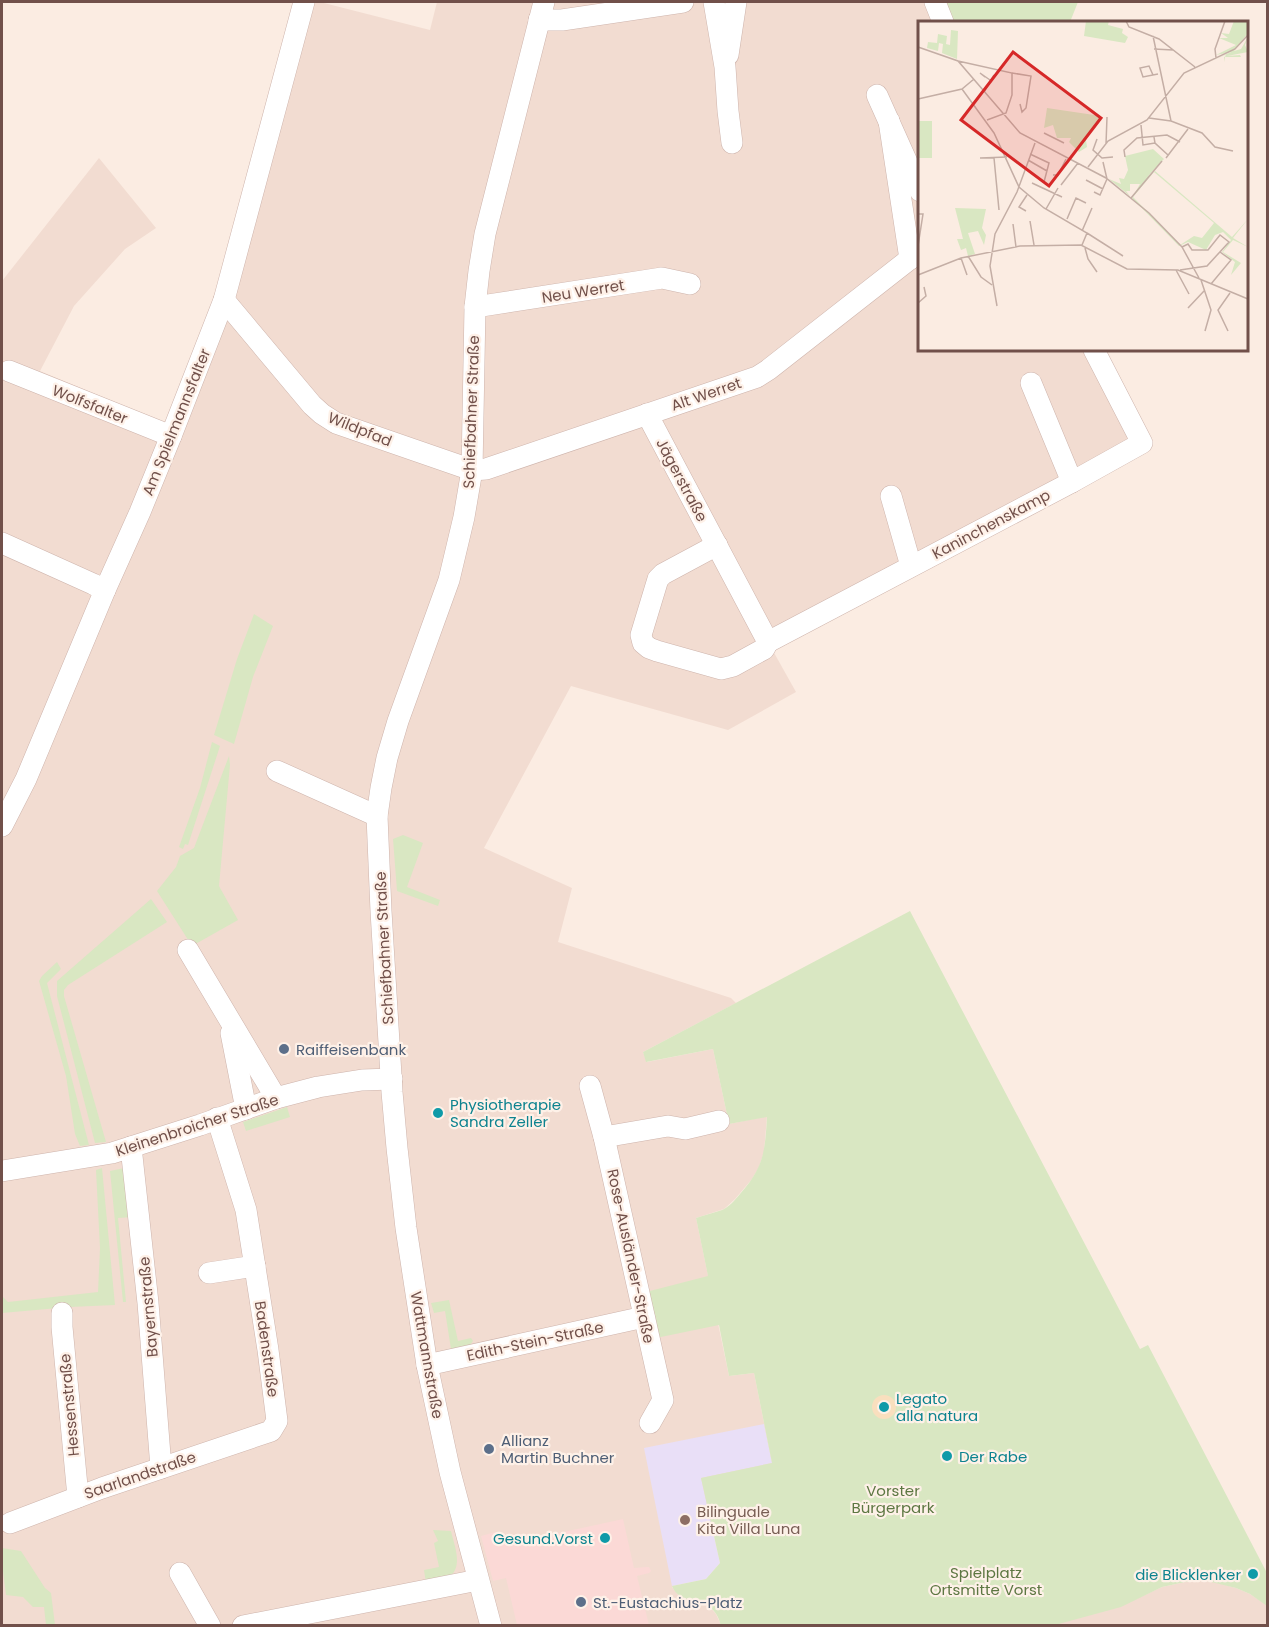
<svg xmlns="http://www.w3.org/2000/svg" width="1269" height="1627" font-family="Poppins,sans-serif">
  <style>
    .residential { fill: #f2dcd1 }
    .commercial { fill: #fbd9d6 }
    .education { fill: #e9dff7 }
    .green { fill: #d9e7c2 }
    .sand { fill: #f9dfbe }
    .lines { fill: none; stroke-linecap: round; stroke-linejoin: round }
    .minor-casing { stroke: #ceb4ac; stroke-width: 22 }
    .minor { stroke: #fff; stroke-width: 21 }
    .service-dot { fill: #5c6f8a; stroke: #fef1e8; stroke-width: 2 }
    .culture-dot { fill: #0f9aa8; stroke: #fef1e8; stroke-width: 2 }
    .education-dot { fill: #8d6e63; stroke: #fef1e8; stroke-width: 2 }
    .labels { text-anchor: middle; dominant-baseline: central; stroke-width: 4.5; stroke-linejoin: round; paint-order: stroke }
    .street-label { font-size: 15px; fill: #71504a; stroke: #fef1e8 }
    .service-label { font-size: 15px; fill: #4e5e75; stroke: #fef1e8; text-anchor: start }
    .culture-label { font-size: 15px; fill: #0d838f; stroke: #fef1e8; text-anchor: start }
    .park-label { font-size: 15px; fill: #5d7742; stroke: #fef1e8 }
    .education-label { font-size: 15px; fill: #785e54; stroke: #fef1e8; text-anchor: start }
    .inset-road { fill: none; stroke: #c4aea5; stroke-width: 1.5 }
    .view { fill: #d62828; fill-opacity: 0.15; stroke: #d62828; stroke-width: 3 }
    .inset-edge { fill: none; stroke: #71504a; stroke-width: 3 }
  </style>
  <rect width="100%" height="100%" fill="#fbece2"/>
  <g class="residential">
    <path d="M295,2H320L430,30L437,2H936L945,22H920V350H1094L1142,443L768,642L796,692L728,730L571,686L484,848L572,888L558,942L731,998L736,1003L643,1052L647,1062L713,1049L729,1124L767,1116L764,1152L759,1167L752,1179L735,1199L724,1209L696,1218L729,1376L754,1373L772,1463L672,1587L679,1596L703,1603L710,1607L716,1614L721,1625H2V281L99,158L156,228L125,249L74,306L40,371L165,423L218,289Z"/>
    <path d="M1190,1581H1207L1222,1584L1236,1588L1250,1594L1268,1606L1267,1626H852L1121,1606L1162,1587Z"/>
  </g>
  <path class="commercial" d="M623,1519L634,1568L647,1567H649L651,1571L649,1573L637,1576L649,1625H517L506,1578L493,1581L481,1536L495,1532L498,1540L522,1534L525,1541L532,1539L533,1541L550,1538V1535Z"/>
  <path class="education" d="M764,1424L772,1463L701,1478L720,1563L706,1579L672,1586L644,1448Z"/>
  <g class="green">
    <path d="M936,2H1078L1070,22H945Z"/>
    <path d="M254,614L273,626L253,677L234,744L214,735L237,659Z"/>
    <path d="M212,742L220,746L188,845L185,844L183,849L179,847L200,788Z"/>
    <path d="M229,756L230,765L219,886L238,920L192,946L157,891L176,867L180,856L194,848Z"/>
    <path d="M403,835L423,843L407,887L440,900L438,906L397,891L393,839Z"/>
    <path d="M151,899L167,922L68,985L64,990V996L106,1142L95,1143L57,996V981Z"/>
    <path d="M910,911L1140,1349L1148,1345L1267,1573V1606L1250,1594L1236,1588L1207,1581H1190L1162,1587L1121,1607L1055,1625L721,1626C714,1592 681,1609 672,1586L706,1579L720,1563L701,1478L772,1463L754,1373L729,1376L719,1325L656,1338L646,1292L708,1276L696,1218C704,1215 714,1213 722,1210C729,1207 735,1200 740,1194C764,1167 765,1151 767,1117L729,1124L713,1049L646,1062L643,1052Z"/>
    <path d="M57,962L61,969L47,983L89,1145L80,1146L75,1134L66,1076L39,981L42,976Z"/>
    <path d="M287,1107L290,1117L246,1131L243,1122Z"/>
    <path d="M129,1167L133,1217L118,1218L126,1302H123L110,1171Z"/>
    <path d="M102,1168L115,1305L70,1307L2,1313V1296L8,1302L98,1292L100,1248L96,1170Z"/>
    <path d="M449,1300L458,1341L471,1338L473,1341L470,1345L451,1349L445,1311L434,1313L431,1303Z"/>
    <path d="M433,1530L451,1531C454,1545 464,1567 449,1577C443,1581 433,1582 426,1583L424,1570L439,1567L434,1543L438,1541Z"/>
    <path d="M2,1548L21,1551L45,1588L51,1593L55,1625H46L44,1607H33L23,1597L6,1595L2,1563Z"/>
  </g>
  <circle class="sand" cx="884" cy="1407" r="12"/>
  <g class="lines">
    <defs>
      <g id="minor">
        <path d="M714,2L725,67L728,111L732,143"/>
        <path d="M935,2L943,22"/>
        <path d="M539,20H562L683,2"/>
        <path d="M728,55L736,2"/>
        <path d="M877,95L920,191"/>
        <path d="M889,121L910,259"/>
        <path d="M224,300L312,405L322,414L336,423L472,470L486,469L757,377L768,370L920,251"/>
        <path d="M475,307L662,278L690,284"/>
        <path d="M9,371L171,436"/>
        <path d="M1031,383L1072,482"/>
        <path d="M647,414L768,642"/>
        <path d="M891,496L911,566"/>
        <path d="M2,543L93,584L105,590"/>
        <path d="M717,545L663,574L658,579L641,635L643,643L649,648L657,651L721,669L733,666L764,649L768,642"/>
        <path d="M768,642L1072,482L1142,443L1094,350"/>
        <path d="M277,771L377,816"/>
        <path d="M2,826L26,779L105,590L140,512L171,436L224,300L304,2"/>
        <path d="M188,950L276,1098"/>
        <path d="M231,1033L246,1109"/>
        <path d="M590,1086L604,1137L663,1400L650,1423"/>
        <path d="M604,1137L668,1126L685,1129L719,1121"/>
        <path d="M131,1147L148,1303L161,1468"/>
        <path d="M2,1171L112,1153L200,1125L276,1098L318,1087L362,1080L392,1079"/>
        <path d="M209,1273L255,1266"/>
        <path d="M62,1313V1327L78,1497"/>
        <path d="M427,1365L644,1317"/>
        <path d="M10,1523L102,1488L271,1431L277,1421L268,1350L246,1210L217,1118"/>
        <path d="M180,1573L210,1626"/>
        <path d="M243,1626L478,1580"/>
        <path d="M491,1626L450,1472L427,1365L406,1228L397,1148L392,1092L381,911L377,816L381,788L387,758L398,721L449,580L464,517L472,470L475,307L479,271L485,234L544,2"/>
      </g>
    </defs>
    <use href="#minor" class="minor-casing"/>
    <use href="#minor" class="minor"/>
  </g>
  <g class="service-dot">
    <circle cx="284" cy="1049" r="6"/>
    <circle cx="489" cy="1449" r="6"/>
    <circle cx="581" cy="1602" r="6"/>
  </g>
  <g class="culture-dot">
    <circle cx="438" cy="1113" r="6"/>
    <circle cx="884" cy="1407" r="6"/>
    <circle cx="947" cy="1456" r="6"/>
    <circle cx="605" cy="1538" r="6"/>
    <circle cx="1253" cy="1574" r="6"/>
  </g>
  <circle class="education-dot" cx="685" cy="1520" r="6"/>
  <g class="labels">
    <g class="street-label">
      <text transform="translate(583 291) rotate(-9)">Neu Werret</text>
      <text transform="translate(706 394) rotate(-19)">Alt Werret</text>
      <text transform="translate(90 404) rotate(22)">Wolfsfalter</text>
      <text transform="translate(471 412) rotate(-88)">Schiefbahner Straße</text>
      <text transform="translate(176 422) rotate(-68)">Am Spielmannsfalter</text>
      <text transform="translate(360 429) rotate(22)">Wildpfad</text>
      <text transform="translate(682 480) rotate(62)">Jägerstraße</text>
      <text transform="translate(991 524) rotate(-28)">Kaninchenskamp</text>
      <text transform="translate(384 948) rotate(-93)">Schiefbahner Straße</text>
      <text transform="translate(197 1125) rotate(-18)">Kleinenbroicher Straße</text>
      <text transform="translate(631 1256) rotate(78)">Rose-Ausländer-Straße</text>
      <text transform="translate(148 1307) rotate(-95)">Bayernstraße</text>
      <text transform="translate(535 1341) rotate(-12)">Edith-Stein-Straße</text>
      <text transform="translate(267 1349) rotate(82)">Badenstraße</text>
      <text transform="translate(427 1355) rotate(80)">Wattmannstraße</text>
      <text transform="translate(69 1405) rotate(-95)">Hessenstraße</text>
      <text transform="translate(140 1475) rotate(-19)">Saarlandstraße</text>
    </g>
    <g class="service-label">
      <text x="296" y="1049">Raiffeisenbank</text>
      <text x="501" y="1440">Allianz<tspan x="501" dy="17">Martin Buchner</tspan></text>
      <text x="593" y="1602">St.-Eustachius-Platz</text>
    </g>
    <g class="culture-label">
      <text x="450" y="1104">Physiotherapie<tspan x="450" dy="17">Sandra Zeller</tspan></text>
      <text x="896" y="1398">Legato<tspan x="896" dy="17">alla natura</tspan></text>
      <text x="959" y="1456">Der Rabe</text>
      <text x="593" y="1538" text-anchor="end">Gesund.Vorst</text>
      <text x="1241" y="1574" text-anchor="end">die Blicklenker</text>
    </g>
    <g class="park-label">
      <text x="893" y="1490">Vorster<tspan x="893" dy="17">Bürgerpark</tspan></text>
      <text x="986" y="1572">Spielplatz<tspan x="986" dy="17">Ortsmitte Vorst</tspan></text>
    </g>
    <g class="education-label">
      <text x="697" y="1511">Bilinguale<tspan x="697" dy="17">Kita Villa Luna</tspan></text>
    </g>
  </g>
  <g transform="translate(918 21)">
    <rect width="330" height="330" fill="#fbece2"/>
    <path d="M168,0H191L190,4L205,8L204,12L210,16L207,22L166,15ZM316,0H330V12L316,30L323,28L330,16L327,24L330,31L309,35L322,34L323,36H307V41L306,36L308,35L307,34L285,44L313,31L298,34L318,24L301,17H310L303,12L311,13ZM33,9L40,10L39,38L24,32L25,23L21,22L20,30L9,27L10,21L19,22L20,13L29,15L28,23L32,24ZM129,87L183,95L168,119L169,126L161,131L151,121L153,117H139L135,104L126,107ZM0,100H14V137H0ZM235,128L246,138L230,155L237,150L314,216L330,198L315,217L330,226L315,219L305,231L323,242L313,254L317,241L304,231L313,219L305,211L297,214L288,229L270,221L261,225L214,177L222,163H212V170H208L212,175L191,158L203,163L201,157L206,158L210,149L207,135ZM236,151L296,202L284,217L276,215L262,224L215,176ZM37,187L68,188L64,207L68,214L66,224L60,210L50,212L57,233L50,235L48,227L43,229L39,218H45Z" fill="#d9e7c2" fill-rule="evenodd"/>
    <path class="inset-road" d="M208,0L211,6L241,18L277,46M235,15L253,100M0,26L40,40L102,112L188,157L231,192L264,226L281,257M236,28L255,29M298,37L297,28L307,0M40,40L94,52V74L88,92L69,99M94,52L113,55L108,87L104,91L102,83M235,54L231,45L222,47L225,56L240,53M67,56L62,52L72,59M44,68L76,112L101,166L126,187L169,212L164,224M66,71L76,54M0,78L44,68L56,58M231,97L253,100L284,112L297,126L315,130M223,104L225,124L237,122M126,112L146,122M236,116L237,122L250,134M179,118L175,129L184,137L195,136M188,123L189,96M112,133L131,142L126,161M207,136L206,129L219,117L249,114L262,121M62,137L89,136M76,137L81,189M248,137L270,108M110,139L129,150M170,146L190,120L229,99L266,52L317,28L330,14M135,154H140L148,138M168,159L185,168M114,162L144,176M143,164L160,142M176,171L182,174L189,158L185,141M213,177L244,140M128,188L140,167M108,190L101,186L109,174M0,193H5L0,225M149,198L158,177L168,182M112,200L116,224M95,203L98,226M164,210L174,187M169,212L205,235M167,227L170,238L179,251M50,235L63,256L74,264M43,237L49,254M258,249L271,273M262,249L289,245L311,221L302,214L290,229H274L270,223L264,226M0,254L43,237L102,225L163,224L209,248L260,249L330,278M283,259L293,289L287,310M293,263L313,239L302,231M0,282L8,275L6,266M79,285L72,245L77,213L99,171L117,122M270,287L286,270M310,310L300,289L312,272"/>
    <path class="view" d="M95,31L183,97L131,165L43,99Z"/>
    <rect width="330" height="330" class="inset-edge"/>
  </g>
  <rect width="1269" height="1627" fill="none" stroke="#71504a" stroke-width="6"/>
</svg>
